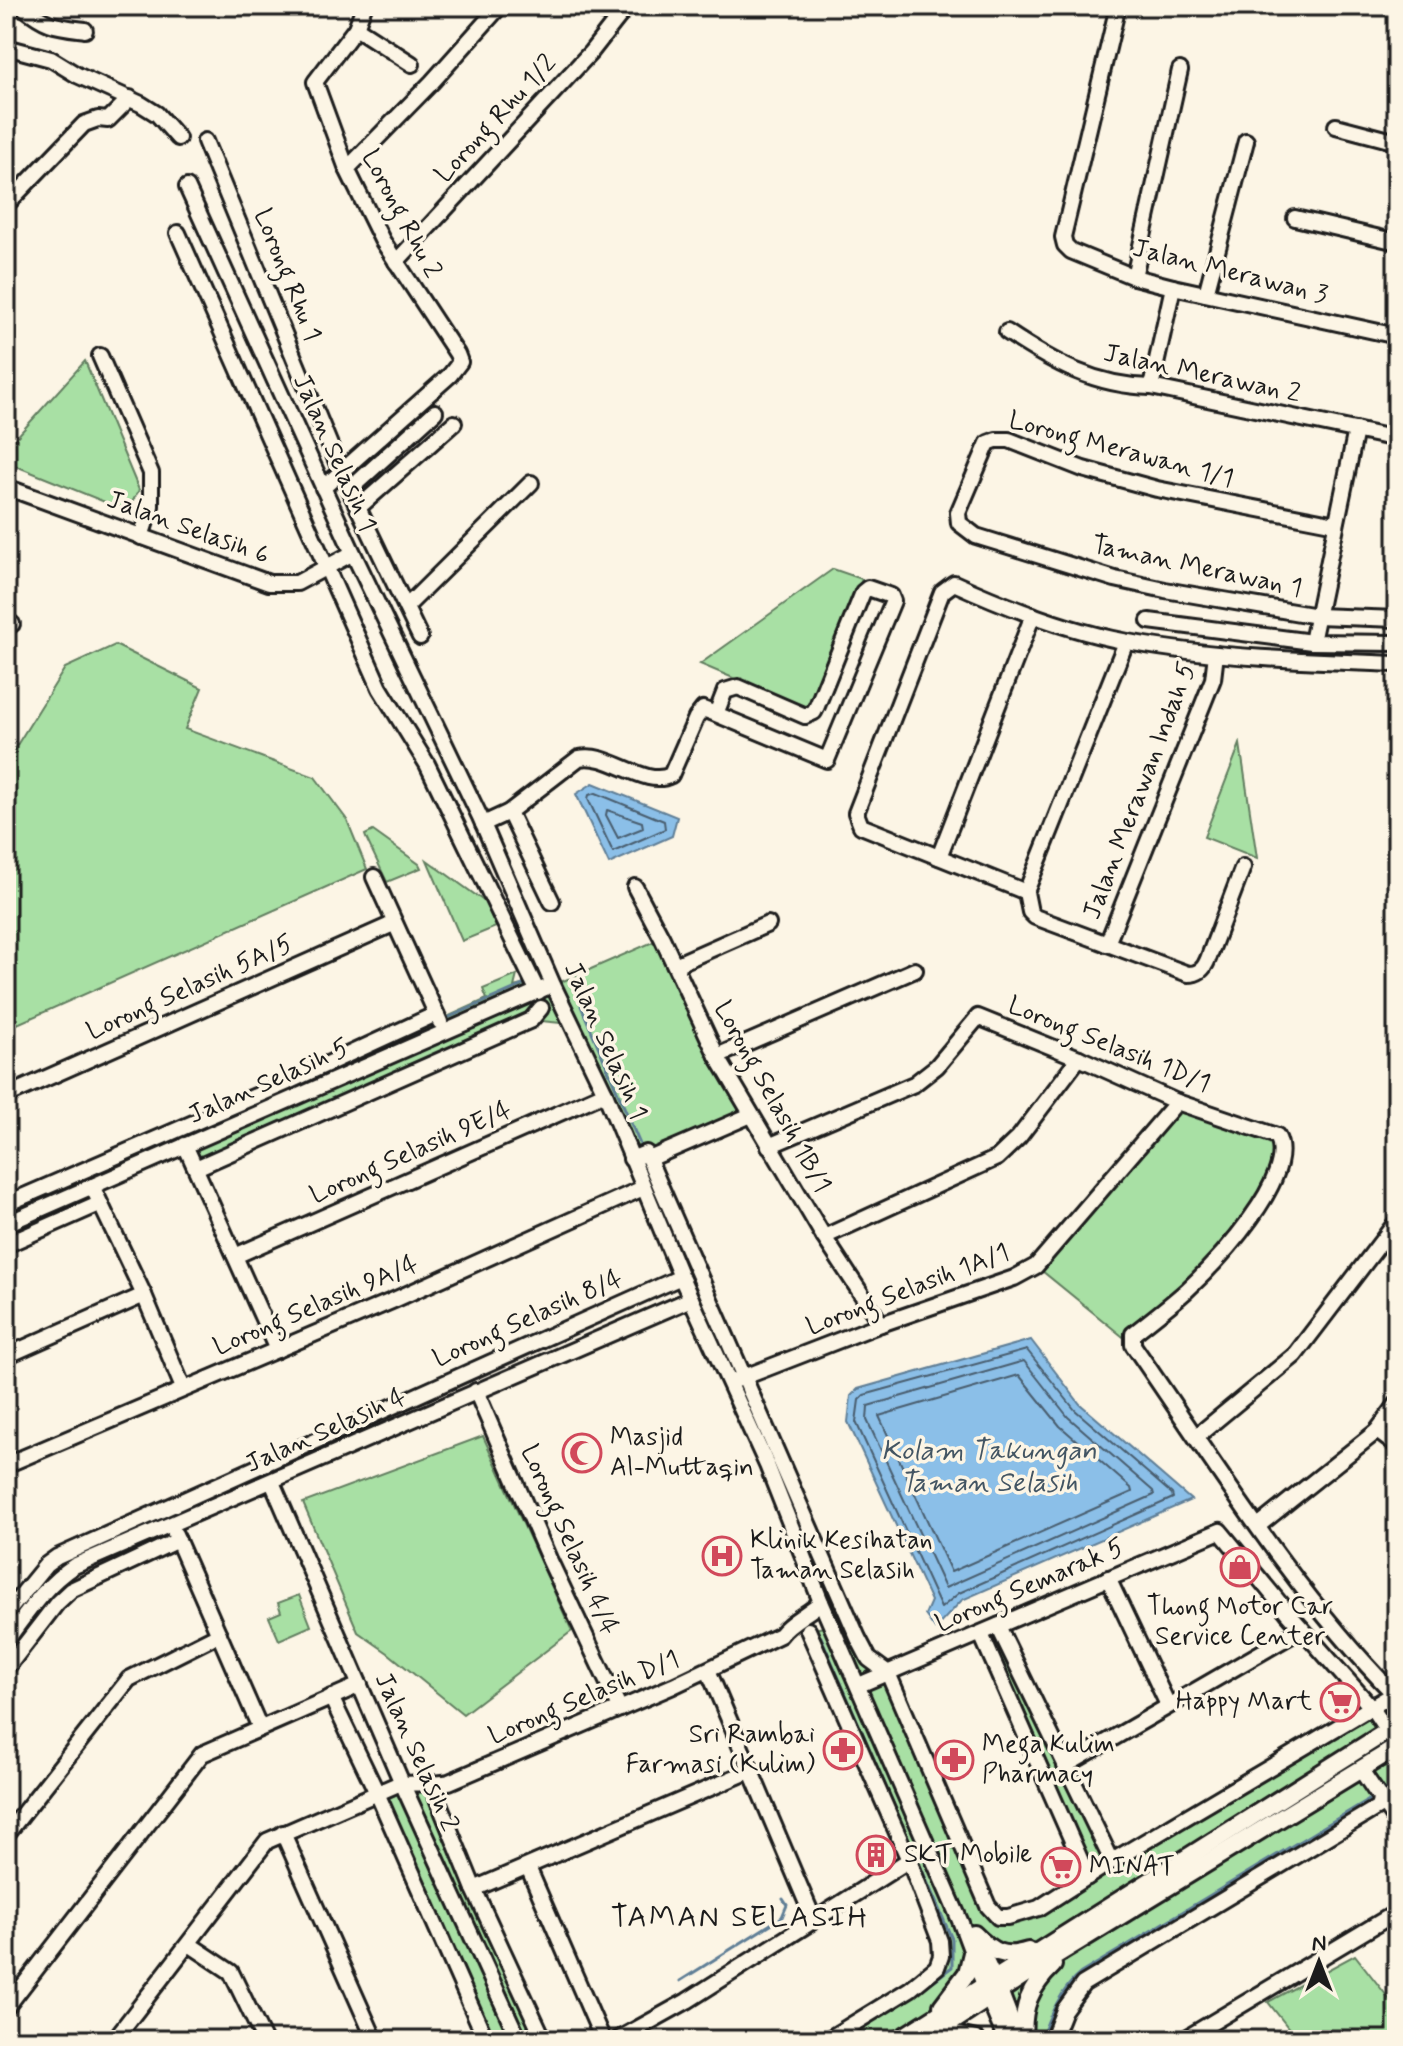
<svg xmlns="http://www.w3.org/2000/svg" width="1403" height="2046" font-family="Mynerve,sans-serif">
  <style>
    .green { fill: #a8e0a4; stroke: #627e60; stroke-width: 2 }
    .water { fill: #8bbfe8; stroke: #5f7e96; stroke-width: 2 }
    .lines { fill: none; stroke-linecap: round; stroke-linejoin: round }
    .shore { stroke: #485d6e; stroke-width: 2 }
    .stream { stroke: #5f7e96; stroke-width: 3 }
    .minor-casing { stroke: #1c1c1c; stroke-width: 20 }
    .major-casing { stroke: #1c1c1c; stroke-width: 22 }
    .minor { stroke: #fcf5e5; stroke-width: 14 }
    .major { stroke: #fcf5e5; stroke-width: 16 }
    .labels { text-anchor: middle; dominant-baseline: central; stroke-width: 7; stroke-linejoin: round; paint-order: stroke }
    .street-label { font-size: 26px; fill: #1c1c1c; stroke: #fcf5e5 }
    .poi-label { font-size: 26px; fill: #1c1c1c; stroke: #fcf5e5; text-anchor: start }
    .water-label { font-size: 28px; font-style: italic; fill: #435563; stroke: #fcf5e5 }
    .quarter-label { font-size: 30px; letter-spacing: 2px; fill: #1c1c1c; stroke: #fcf5e5 }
  </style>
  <rect width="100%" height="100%" fill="#fcf5e5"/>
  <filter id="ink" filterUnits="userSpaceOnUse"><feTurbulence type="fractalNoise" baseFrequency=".0125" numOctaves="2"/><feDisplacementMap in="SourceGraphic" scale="16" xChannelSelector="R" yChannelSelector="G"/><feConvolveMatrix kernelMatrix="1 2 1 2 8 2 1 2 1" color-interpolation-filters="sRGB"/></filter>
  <g filter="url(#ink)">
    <g class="green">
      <path d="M85,361L139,490L127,511L6,462V449Z"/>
      <path d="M833,569L862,579L811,704L804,708L700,664Z"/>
      <path d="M115,645L202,688L185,729L315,777L347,820L367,869L6,1029V823L13,820L7,761L65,668Z"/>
      <path d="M1240,744L1257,858L1204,837Z"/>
      <path d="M373,831L419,864L421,868L387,882L366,838L365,835Z"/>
      <path d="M427,860L485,902L496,927L462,941Z"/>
      <path d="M662,938L751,1115L631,1159L571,1024L531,1020L196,1168L186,1145L92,1186L99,1204L6,1245V1204L442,1012L445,1018L487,999L483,989L517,975L514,987L525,984L538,992Z"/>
      <path d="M1177,1102L1277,1136L1280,1167L1231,1243L1133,1334V1345L1036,1266Z"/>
      <path d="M742,1378L858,1638L888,1673L987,1906L1003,1918L1087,1877L981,1634L998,1626L1113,1861L1397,1692V1725L898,2040H827L937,1967L940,1941L808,1630L830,1626L729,1383Z"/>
      <path d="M483,1436L572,1631L463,1714L388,1653L358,1632L303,1503Z"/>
      <path d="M299,1595L311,1626L279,1640L269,1617L281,1612L278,1603Z"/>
      <path d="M1397,1747V1795L1083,1984L1052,2040H1018L1000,1992Z"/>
      <path d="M432,1786L544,2040H486L377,1793Z"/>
      <path d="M1355,1955L1397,2009V2040H1298L1268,2002Z"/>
    </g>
    <g class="water">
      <path d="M593,783L677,817L672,836L609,864L576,794Z"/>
      <path d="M1031,1340L1080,1404L1191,1500L962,1600L935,1629L925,1615L931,1601L848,1422L851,1396L858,1389Z"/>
    </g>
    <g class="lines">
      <g class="shore">
        <path d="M596,793L664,821L665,829L613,852L588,799L589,795Z"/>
        <path d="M607,810L642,822L643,828L618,838L606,815Z"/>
        <path d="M1027,1350L1075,1410L1172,1494L1173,1498L959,1593L941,1608L856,1422L859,1400L864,1395Z"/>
        <path d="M1024,1361L1068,1417L1153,1491L1154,1495L945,1588L867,1420L868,1406Z"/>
        <path d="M1019,1375L1060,1426L1131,1488L1132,1492L951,1572L879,1416Z"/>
      </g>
      <g class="stream">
        <path d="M581,1006L642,1149"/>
        <path d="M445,1019L525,984"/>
        <path d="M210,1153L459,1044"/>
        <path d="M821,1637L952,1939V1967L924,1988L843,2040"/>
        <path d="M1383,1791L1397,1783"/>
        <path d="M680,1981L782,1917L787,1905L783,1899"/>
        <path d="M1041,2040C1048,2018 1062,1988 1081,1973L1373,1797"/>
      </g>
      <defs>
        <g id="minor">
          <path d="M22,6C47,26 54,26 85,30"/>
          <path d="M589,6L619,16"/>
          <path d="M1118,6L1063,237L1065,245L1071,251L1134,277L1173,287L1397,336"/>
          <path d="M356,28L412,64"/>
          <path d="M6,47L51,59L77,75L141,104L157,114L178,138"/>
          <path d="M1336,126L1397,142"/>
          <path d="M205,141L341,472L420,637"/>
          <path d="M347,169L432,82L500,6"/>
          <path d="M187,187L353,553L480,817L553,985L605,1093L681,1277L767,1465L821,1602L961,1923L984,1985"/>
          <path d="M6,205L84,124L98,119L108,120L130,98"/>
          <path d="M1295,218L1397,242"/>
          <path d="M178,233L380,688L427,764L538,992"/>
          <path d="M396,262L591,52L627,6"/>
          <path d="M1134,277L1180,70"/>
          <path d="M1206,294L1246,141"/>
          <path d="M1007,332C1052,362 1095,386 1151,387L1397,439"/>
          <path d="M100,356L151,473V506L141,537"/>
          <path d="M1151,387L1173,287"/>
          <path d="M6,487L269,583H297L353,553"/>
          <path d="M323,488L450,375L460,362L457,354L382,240L347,169L315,82L356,28L364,6"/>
          <path d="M349,490L435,412"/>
          <path d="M358,508L454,423"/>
          <path d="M1336,524L1157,489L1083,469L1009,440H996L988,443L958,513L959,523L976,536L1115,579L1165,590L1317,616L1397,619"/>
          <path d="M406,607L531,483"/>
          <path d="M1149,621L1312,642L1397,643"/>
          <path d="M6,628L12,624"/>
          <path d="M1126,642L1026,892L1030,912L1035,917L1188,974C1199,974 1204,969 1208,959L1243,867"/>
          <path d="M1312,642L1356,430"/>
          <path d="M509,812L552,902"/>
          <path d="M483,824L509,812L579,758C610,751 644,789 671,775L696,718L703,709L716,714L725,691L738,687L805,716L814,712L817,706L863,592L868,588L891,596L893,601L827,760L716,714"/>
          <path d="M939,857L1033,615"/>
          <path d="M374,877L440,1022"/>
          <path d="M635,887L662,938L717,1056L824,1237L881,1324"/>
          <path d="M1026,892L861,826L856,813L942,592L954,583C1007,607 1072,632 1128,642C1216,658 1308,661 1397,664"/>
          <path d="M1107,944L1213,679L1216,654"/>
          <path d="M675,965L768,924"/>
          <path d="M717,1056L915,970"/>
          <path d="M6,1096L393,924"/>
          <path d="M185,1145L277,1350"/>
          <path d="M769,1146L914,1084L937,1066L978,1017L1079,1058L1177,1102L1277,1136C1299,1176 1215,1264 1186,1291C1169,1306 1151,1320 1133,1334V1345C1216,1465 1292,1590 1394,1694"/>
          <path d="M631,1159L646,1153L858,1638L869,1659L888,1673L988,1906L998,1917H1008L1039,1908L1112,1861L1397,1692"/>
          <path d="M649,1159L751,1115"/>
          <path d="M196,1168L531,1020L541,1008"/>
          <path d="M92,1186L144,1295L183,1388"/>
          <path d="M6,1204L288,1082L436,1014"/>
          <path d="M6,1224L545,988"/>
          <path d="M824,1237L997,1158L1019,1137L1079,1058"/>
          <path d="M6,1245L99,1204"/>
          <path d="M235,1256L605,1093"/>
          <path d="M6,1356L144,1295"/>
          <path d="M734,1381L881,1324L1014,1278L1036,1266L1177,1102"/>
          <path d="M476,1391L549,1559L620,1709"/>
          <path d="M1377,1431L1397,1446"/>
          <path d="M1197,1436L1295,1355L1397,1221"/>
          <path d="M6,1465L394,1300L643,1188"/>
          <path d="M272,1482L402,1783L519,2040"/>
          <path d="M1258,1526L1377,1431L1397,1404"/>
          <path d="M175,1534L260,1728"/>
          <path d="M1108,1578L1168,1705"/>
          <path d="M6,1614L46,1565L57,1557L681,1277"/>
          <path d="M998,1626L1112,1861"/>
          <path d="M808,1630L909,1860L940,1941L941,1956L937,1967L910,1989L827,2040"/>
          <path d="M981,1634L1088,1877"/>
          <path d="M6,1641C27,1613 45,1585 74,1566L691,1299"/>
          <path d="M6,1669L57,1603L71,1590L178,1540"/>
          <path d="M708,1670L814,1920"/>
          <path d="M859,1685L1220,1531L1287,1612L1372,1708L1397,1746"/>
          <path d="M331,1697L377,1793L486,2040"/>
          <path d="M1065,1766L1302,1629"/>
          <path d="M1361,1770L1397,1823"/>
          <path d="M432,1786L474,1889L544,2040"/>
          <path d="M283,1833L375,2040"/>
          <path d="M6,1835L129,1679L219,1634"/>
          <path d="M528,1867L603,2040"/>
          <path d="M474,1889L752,1770"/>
          <path d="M975,1937L994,1978"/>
          <path d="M189,1944L231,1972L264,2040"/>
          <path d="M6,2008L202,1754L360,1685"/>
          <path d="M114,2040L267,1841L396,1785C412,1781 430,1786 449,1782L673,1686L780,1635C789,1622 808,1614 821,1602"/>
          <path d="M617,2040L687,2001L909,1860"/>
          <path d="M1052,2040L1064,2010L1083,1984L1383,1804"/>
          <path d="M1183,2040L1397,1912"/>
        </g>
        <g id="major">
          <path d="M974,1934C992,1952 1003,1959 1028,1951"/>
          <path d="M996,1983L1018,2040"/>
          <path d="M986,1990L1007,2040"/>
          <path d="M942,2006L967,1973L972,1953"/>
          <path d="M935,2039L950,2034L976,2040"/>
          <path d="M898,2040L1397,1725"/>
          <path d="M925,2040L1027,1973L1397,1747"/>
          <path d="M1024,2040C1021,2008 1030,1987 1053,1965"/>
        </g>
      </defs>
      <use href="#minor" class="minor-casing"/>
      <use href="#major" class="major-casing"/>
      <use href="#minor" class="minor"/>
      <use href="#major" class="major"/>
    </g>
  </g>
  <defs>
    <symbol id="mosque-ring" viewBox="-11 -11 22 22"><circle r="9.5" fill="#fcf5e5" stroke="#d1495b" stroke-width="1.5"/><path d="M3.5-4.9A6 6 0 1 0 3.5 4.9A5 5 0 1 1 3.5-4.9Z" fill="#d1495b"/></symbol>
    <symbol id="hospital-ring" viewBox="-11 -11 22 22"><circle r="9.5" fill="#fcf5e5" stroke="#d1495b" stroke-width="1.5"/><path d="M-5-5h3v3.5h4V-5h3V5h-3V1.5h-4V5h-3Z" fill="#d1495b"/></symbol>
    <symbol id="shop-ring" viewBox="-11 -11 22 22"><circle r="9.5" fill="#fcf5e5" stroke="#d1495b" stroke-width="1.5"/><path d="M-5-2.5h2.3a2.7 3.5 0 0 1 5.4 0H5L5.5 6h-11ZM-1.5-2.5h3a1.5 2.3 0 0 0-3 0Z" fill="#d1495b"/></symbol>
    <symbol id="supermarket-ring" viewBox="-11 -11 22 22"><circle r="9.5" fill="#fcf5e5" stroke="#d1495b" stroke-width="1.5"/><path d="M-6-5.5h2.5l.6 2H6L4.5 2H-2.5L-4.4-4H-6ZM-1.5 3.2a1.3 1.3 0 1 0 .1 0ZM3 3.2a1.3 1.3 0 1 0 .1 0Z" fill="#d1495b"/></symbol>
    <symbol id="pharmacy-ring" viewBox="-11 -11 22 22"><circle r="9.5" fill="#fcf5e5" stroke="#d1495b" stroke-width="1.5"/><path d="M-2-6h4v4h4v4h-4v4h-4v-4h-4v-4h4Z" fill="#d1495b"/></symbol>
    <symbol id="building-ring" viewBox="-11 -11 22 22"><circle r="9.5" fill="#fcf5e5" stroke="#d1495b" stroke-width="1.5"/><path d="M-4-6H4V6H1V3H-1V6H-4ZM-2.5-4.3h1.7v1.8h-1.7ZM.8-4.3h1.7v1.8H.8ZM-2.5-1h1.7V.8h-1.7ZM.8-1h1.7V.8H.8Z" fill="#d1495b"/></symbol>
  </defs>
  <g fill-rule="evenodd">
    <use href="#mosque-ring" x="560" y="1431" width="44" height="44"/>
    <use href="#hospital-ring" x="700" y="1534" width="44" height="44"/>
    <use href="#shop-ring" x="1218" y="1545" width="44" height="44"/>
    <use href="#supermarket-ring" x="1318" y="1680" width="44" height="44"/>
    <use href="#pharmacy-ring" x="821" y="1728" width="44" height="44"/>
    <use href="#pharmacy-ring" x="932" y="1738" width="44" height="44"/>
    <use href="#building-ring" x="854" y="1833" width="44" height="44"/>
    <use href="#supermarket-ring" x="1039" y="1845" width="44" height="44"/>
  </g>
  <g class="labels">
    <g class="street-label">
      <text transform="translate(496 119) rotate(-47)">Lorong Rhu 1/2</text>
      <text transform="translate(401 214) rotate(62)">Lorong Rhu 2</text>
      <text transform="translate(1230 272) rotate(14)">Jalan Merawan 3</text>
      <text transform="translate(287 275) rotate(68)">Lorong Rhu 1</text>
      <text transform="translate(1202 374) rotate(12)">Jalan Merawan 2</text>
      <text transform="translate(1121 450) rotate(15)">Lorong Merawan 1/1</text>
      <text transform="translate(334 453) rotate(66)">Jalan Selasih 1</text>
      <text transform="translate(188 528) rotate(20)">Jalan Selasih 6</text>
      <text transform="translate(1197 567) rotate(12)">Taman Merawan 1</text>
      <text transform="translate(1140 791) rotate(-69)">Jalan Merawan Indah 5</text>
      <text transform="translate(190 988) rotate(-24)">Lorong Selasih 5A/5</text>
      <text transform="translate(605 1041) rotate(66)">Jalan Selasih 1</text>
      <text transform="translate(1109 1045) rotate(22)">Lorong Selasih 1D/1</text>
      <text transform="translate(269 1082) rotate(-24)">Jalan Selasih 5</text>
      <text transform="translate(772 1097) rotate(61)">Lorong Selasih 1B/1</text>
      <text transform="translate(411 1153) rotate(-24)">Lorong Selasih 9E/4</text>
      <text transform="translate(908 1290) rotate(-21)">Lorong Selasih 1A/1</text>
      <text transform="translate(316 1306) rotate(-23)">Lorong Selasih 9A/4</text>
      <text transform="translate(528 1319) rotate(-24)">Lorong Selasih 8/4</text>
      <text transform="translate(326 1431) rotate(-24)">Jalan Selasih 4</text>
      <text transform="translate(569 1540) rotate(66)">Lorong Selasih 4/4</text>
      <text transform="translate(1030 1586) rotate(-23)">Lorong Semarak 5</text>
      <text transform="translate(584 1698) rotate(-23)">Lorong Selasih D/1</text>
      <text transform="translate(416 1752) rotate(66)">Jalan Selasih 2</text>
    </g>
    <g class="poi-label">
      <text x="610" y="1438">Masjid<tspan x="610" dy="30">Al-Muttaqin</tspan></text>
      <text x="750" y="1541">Klinik Kesihatan<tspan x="750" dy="30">Taman Selasih</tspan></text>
      <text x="1240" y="1607" text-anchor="middle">Thong Motor Car<tspan x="1240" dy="30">Service Center</tspan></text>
      <text x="1312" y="1702" text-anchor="end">Happy Mart</text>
      <text x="815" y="1735" text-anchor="end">Sri Rambai<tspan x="815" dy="30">Farmasi (Kulim)</tspan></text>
      <text x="982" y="1745">Mega Kulim<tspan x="982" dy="30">Pharmacy</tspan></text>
      <text x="904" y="1855">SKT Mobile</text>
      <text x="1089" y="1867">MINAT</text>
    </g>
    <g class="water-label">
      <text x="989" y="1451">Kolam Takungan<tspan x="989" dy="32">Taman Selasih</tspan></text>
    </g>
    <g class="quarter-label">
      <text x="740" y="1917">TAMAN SELASIH</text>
    </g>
  </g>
  <rect width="1403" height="2046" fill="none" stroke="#fcf5e5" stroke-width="32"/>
  <rect x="16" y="16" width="1371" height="2014" fill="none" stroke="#1c1c1c" stroke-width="3" filter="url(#ink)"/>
  <g transform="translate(1319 1962)" stroke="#fcf5e5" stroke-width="6" paint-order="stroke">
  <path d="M0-6L14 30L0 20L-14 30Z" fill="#1c1c1c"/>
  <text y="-12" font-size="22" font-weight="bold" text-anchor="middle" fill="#1c1c1c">N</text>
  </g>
</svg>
